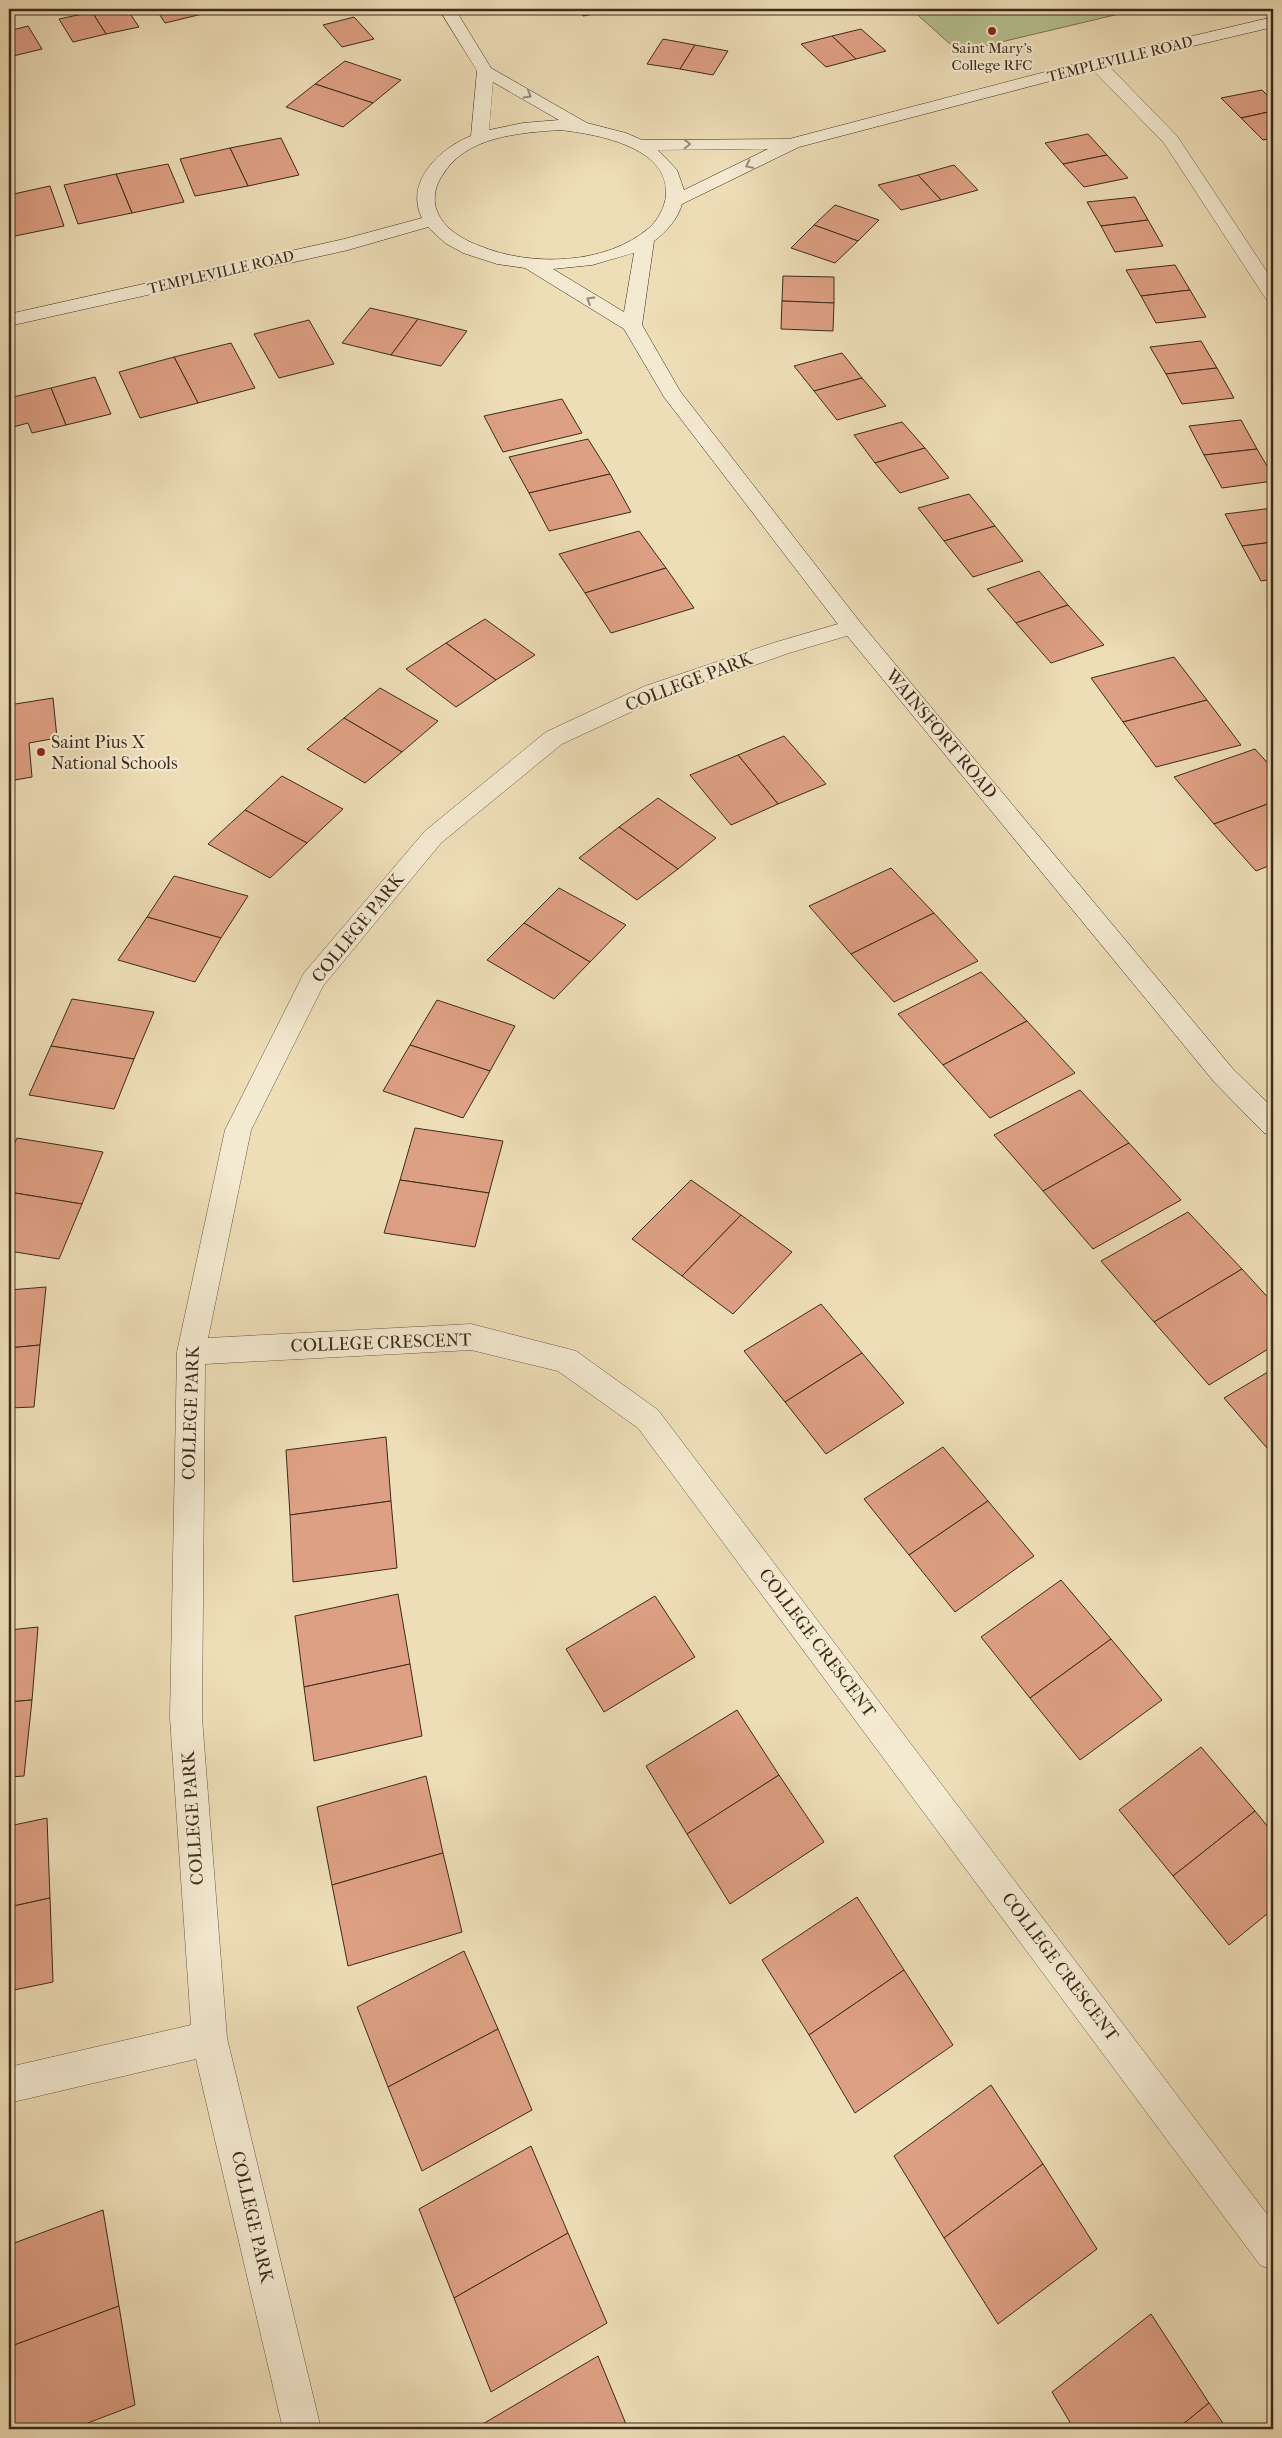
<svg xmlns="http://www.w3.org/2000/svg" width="1282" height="2438" font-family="'IM FELL French Canon',serif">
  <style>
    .green { fill: #b7c190; stroke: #7a7656 }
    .building { fill: #dea084; stroke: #3d2a1b }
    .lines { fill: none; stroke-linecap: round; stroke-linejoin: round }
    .street-casing { stroke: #695742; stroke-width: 1 }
    .secondary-casing { stroke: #3d2a1b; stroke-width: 1 }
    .street { fill: #f4ead1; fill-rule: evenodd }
    .secondary { fill: #f4ead1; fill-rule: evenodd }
    .oneway { stroke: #988a76 }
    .poi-dot { fill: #8f2418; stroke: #f4ead1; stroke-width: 2 }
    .labels { text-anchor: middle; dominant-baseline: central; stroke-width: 4.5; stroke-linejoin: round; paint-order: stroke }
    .far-poi-label { font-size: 15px; fill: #3d2a1b; stroke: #f4ead1 }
    .far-street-label { font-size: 15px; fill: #3d2a1b; stroke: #f4ead1 }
    .street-label { font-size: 18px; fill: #3d2a1b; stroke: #f4ead1 }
    .poi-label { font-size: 18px; fill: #3d2a1b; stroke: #f4ead1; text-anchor: start }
  </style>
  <rect width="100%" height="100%" fill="#eedeb8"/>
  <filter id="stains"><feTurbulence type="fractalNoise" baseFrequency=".004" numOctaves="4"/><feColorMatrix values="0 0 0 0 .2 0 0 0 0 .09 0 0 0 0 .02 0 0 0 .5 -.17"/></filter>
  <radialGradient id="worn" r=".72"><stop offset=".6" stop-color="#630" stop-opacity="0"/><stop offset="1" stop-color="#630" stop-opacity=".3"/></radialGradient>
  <path class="green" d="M911,9H1140L959,52Z"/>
  <g class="building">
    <path d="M105,9H127L139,27L106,34L92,12Z"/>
    <path d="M156,9H193L198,15L165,23Z"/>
    <path d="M193,9H228L198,15Z"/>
    <path d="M578,9H621L583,16Z"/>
    <path d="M92,12L106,34L73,42L59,19Z"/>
    <path d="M354,17L374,39L342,47L323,25Z"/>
    <path d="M28,26L42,49L9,57V31Z"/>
    <path d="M861,29L886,51L856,59L832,36Z"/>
    <path d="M832,36L856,59L826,67L801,44Z"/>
    <path d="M663,39L695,45L680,69L647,64Z"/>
    <path d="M695,45L728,51L713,75L680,69Z"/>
    <path d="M345,61L401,80L373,103L315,84Z"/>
    <path d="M315,84L373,103L343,127L286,107Z"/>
    <path d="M1262,90L1273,101V111L1241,118L1221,98Z"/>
    <path d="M1273,111V138L1263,140L1241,118Z"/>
    <path d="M1088,134L1107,155L1063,164L1045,143Z"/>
    <path d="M281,138L299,175L248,186L230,148Z"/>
    <path d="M230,148L248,186L195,196L180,159Z"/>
    <path d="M1107,155L1128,178L1084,187L1063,164Z"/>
    <path d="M168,164L184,202L132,213L116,174Z"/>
    <path d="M954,165L978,190L941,200L918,175Z"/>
    <path d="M116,174L132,213L78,224L64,185Z"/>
    <path d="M918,175L941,200L901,210L878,185Z"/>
    <path d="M50,186L64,226L10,237L9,195Z"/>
    <path d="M1135,197L1148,220L1101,226L1087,202Z"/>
    <path d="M835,205L879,220L858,241L814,225Z"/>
    <path d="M1148,220L1163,246L1115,252L1101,226Z"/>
    <path d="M814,225L858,241L835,263L791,248Z"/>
    <path d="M1175,265L1190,290L1141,296L1126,270Z"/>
    <path d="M783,276L834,277V303L782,301Z"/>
    <path d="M1190,290L1206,317L1156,323L1141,296Z"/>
    <path d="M782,301L834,303L833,331L781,329Z"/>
    <path d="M370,308L418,319L391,355L342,343Z"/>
    <path d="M418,319L467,331L441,366L391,355Z"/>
    <path d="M309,320L334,364L279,378L254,334Z"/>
    <path d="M1201,341L1217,368L1166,374L1150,347Z"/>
    <path d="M231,343L255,388L198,403L174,357Z"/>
    <path d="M842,353L862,378L814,391L794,366Z"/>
    <path d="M174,357L198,403L140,418L119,372Z"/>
    <path d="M1217,368L1234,398L1182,404L1166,374Z"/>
    <path d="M95,377L111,414L66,425L51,388Z"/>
    <path d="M862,378L886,406L837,420L814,391Z"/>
    <path d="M51,388L66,425L32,433L28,423L9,428V398Z"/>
    <path d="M562,399L582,433L503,452L484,416Z"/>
    <path d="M1241,420L1257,449L1204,455L1189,426Z"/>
    <path d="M902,422L925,448L875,463L854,435Z"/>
    <path d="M588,439L610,474L529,493L509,457Z"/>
    <path d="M925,448L949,478L900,493L875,463Z"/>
    <path d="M1257,449L1273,476V481L1222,488L1204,455Z"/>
    <path d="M610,474L631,512L549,531L529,493Z"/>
    <path d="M969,494L995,526L944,541L918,508Z"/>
    <path d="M1273,508V542L1242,546L1225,514Z"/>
    <path d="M995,526L1023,561L973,577L944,541Z"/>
    <path d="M639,531L666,568L585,593L559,554Z"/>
    <path d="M1273,542V579L1261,581L1242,546Z"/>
    <path d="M666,568L694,608L611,633L585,593Z"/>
    <path d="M1039,571L1068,605L1016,623L987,589Z"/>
    <path d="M1068,605L1104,645L1051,663L1016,623Z"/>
    <path d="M485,619L535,655L496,680L446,643Z"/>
    <path d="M446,643L496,680L456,707L406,669Z"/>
    <path d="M1174,657L1207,700L1123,722L1091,678Z"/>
    <path d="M380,688L438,721L402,752L344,718Z"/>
    <path d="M53,698L57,738L29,743L32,777L9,781V705Z"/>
    <path d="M1207,700L1241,745L1156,767L1123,722Z"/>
    <path d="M344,718L402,752L365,783L307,749Z"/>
    <path d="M784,736L826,784L778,804L738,755Z"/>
    <path d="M1255,749L1273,769V802L1214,824L1174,777Z"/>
    <path d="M738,755L778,804L731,825L690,775Z"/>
    <path d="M282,776L343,809L307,843L245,810Z"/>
    <path d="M658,798L716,838L678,869L619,827Z"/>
    <path d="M1273,802V864L1256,871L1214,824Z"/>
    <path d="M245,810L307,843L270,878L208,844Z"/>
    <path d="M619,827L678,869L637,900L579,858Z"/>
    <path d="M891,868L934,913L851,954L809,906Z"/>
    <path d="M174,876L248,896L221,938L147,917Z"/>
    <path d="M559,888L626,925L590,962L524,923Z"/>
    <path d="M934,913L978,961L894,1002L851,954Z"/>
    <path d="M147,917L221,938L195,982L118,960Z"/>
    <path d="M524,923L590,962L554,999L487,960Z"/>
    <path d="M981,972L1027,1021L943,1065L898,1014Z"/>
    <path d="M72,999L154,1012L134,1059L51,1046Z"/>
    <path d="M437,1000L515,1026L490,1071L410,1045Z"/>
    <path d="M1027,1021L1075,1073L990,1118L943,1065Z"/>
    <path d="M410,1045L490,1071L463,1118L383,1091Z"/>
    <path d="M51,1046L134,1059L114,1109L29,1095Z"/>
    <path d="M1080,1090L1129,1143L1043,1191L994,1135Z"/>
    <path d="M415,1128L503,1141L489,1193L400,1180Z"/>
    <path d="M17,1138L103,1152L82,1204L9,1192V1156Z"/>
    <path d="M1129,1143L1181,1200L1093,1249L1043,1191Z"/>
    <path d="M400,1180L489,1193L475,1247L384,1233Z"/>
    <path d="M691,1180L741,1215L682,1276L632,1239Z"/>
    <path d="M9,1192L82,1204L59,1259L9,1251Z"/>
    <path d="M1188,1212L1242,1269L1154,1322L1101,1261Z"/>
    <path d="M741,1215L792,1252L733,1314L682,1276Z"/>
    <path d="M1242,1269L1273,1303V1346L1209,1385L1154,1322Z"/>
    <path d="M46,1287L40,1345L9,1348V1290Z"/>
    <path d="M821,1304L862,1353L785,1402L744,1351Z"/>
    <path d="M40,1345L34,1407L9,1408V1348Z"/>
    <path d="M862,1353L904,1403L826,1454L785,1402Z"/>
    <path d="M1273,1369V1455L1224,1398Z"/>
    <path d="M386,1437L391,1501L290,1515L286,1450Z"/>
    <path d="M943,1447L988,1501L909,1555L864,1499Z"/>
    <path d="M391,1501L397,1568L293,1582L290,1515Z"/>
    <path d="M988,1501L1034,1556L955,1612L909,1555Z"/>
    <path d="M1061,1580L1111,1639L1030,1698L981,1637Z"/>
    <path d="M398,1594L410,1664L304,1687L295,1616Z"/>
    <path d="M655,1596L695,1657L604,1712L566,1649Z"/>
    <path d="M38,1627L32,1700L9,1702V1630Z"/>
    <path d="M1111,1639L1162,1700L1080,1760L1030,1698Z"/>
    <path d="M410,1664L422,1736L314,1761L304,1687Z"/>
    <path d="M32,1700L24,1776L9,1777V1702Z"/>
    <path d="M737,1710L779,1775L687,1834L646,1766Z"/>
    <path d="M1201,1747L1255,1811L1173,1876L1119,1810Z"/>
    <path d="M779,1775L824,1842L730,1904L687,1834Z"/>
    <path d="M426,1776L443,1853L332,1885L317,1807Z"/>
    <path d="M1255,1811L1273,1833V1909L1229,1945L1173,1876Z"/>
    <path d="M47,1818L50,1898L9,1907V1826Z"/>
    <path d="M443,1853L462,1932L348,1966L332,1885Z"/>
    <path d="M857,1897L904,1970L809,2035L762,1960Z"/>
    <path d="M50,1898L53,1982L9,1991V1907Z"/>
    <path d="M464,1951L498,2029L388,2087L357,2007Z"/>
    <path d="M904,1970L953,2045L855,2113L809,2035Z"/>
    <path d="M498,2029L532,2110L422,2171L388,2087Z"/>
    <path d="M991,2085L1043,2164L944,2238L894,2156Z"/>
    <path d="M531,2146L568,2233L454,2298L419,2209Z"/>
    <path d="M1043,2164L1097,2249L998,2324L944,2238Z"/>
    <path d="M103,2210L119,2306L9,2347V2245Z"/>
    <path d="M568,2233L607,2323L491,2392L454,2298Z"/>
    <path d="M119,2306L135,2405L72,2429H9V2347Z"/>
    <path d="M1151,2314L1209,2403L1177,2429H1074L1052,2392Z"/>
    <path d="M598,2356L628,2429H483L481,2425Z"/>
    <path d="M1209,2403L1227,2429H1177Z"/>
  </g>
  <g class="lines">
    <defs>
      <g id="street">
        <path d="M1097,59L1103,60L1177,136L1273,281V301L1266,299L1164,143L1091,68L1089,64L1091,60Z"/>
        <path d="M852,620L860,622L863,627L860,632L789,653L661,698L562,744L441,843L323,986L251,1130L208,1338L471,1324L576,1351L658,1410L1273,2222V2270L1260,2265L638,1428L558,1371L471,1350L205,1364L202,1718L227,2038L321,2429H283L196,2059L9,2103V2067L191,2025L170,1718L177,1352L225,1130L304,973L425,831L546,732L645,686L773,643Z"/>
      </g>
      <path id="secondary" d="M439,9H455L491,68L587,123L626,133L642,140L789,139L1091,60L1273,17V27L1100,68L799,147L682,204C678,219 666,232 654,241L642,325L680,391L860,622L1233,1069L1273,1108V1136L1264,1133L1215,1083L844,632L664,397L624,329L525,268L497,264L463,253L445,243L428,227L348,250L9,326V314L344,239L422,218C404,182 440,148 471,136L477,71ZM493,82L559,120L523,123L489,130ZM560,130C595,134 669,146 666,195C665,207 658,220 649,228C606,265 531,267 480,246C461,239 439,226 435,204C434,194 436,185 442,176C465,136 519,133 560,130ZM768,149L684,190L677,170L658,150ZM634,253L624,312L553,269L592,265Z"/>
    </defs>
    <use href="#street" class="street-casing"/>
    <use href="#secondary" class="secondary-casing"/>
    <use href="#street" class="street"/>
    <use href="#secondary" class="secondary"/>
  </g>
  <defs><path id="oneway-chevron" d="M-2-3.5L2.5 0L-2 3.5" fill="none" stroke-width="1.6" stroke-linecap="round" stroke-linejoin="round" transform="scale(1.25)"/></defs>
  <g class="oneway">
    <use href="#oneway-chevron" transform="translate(528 95) rotate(30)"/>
    <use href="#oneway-chevron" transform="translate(687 144) rotate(-1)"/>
    <use href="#oneway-chevron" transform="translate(749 165) rotate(154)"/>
    <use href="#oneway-chevron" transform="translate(590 300) rotate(-149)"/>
  </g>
  <g class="poi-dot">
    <circle cx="992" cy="31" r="5"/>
    <circle cx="41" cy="752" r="5"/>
  </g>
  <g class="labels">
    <g class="far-poi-label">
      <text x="992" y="48">Saint Mary's<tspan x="992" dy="17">College RFC</tspan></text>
    </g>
    <g class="far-street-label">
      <text transform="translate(1120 59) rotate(-14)">TEMPLEVILLE ROAD</text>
      <text transform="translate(221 272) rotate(-13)">TEMPLEVILLE ROAD</text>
    </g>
    <g class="street-label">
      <text transform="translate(689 682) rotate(-21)">COLLEGE PARK</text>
      <text transform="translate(941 734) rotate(50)">WAINSFORT ROAD</text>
      <text transform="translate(358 928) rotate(-51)">COLLEGE PARK</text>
      <text transform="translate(381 1343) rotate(-2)">COLLEGE CRESCENT</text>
      <text transform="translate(191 1413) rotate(-88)">COLLEGE PARK</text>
      <text transform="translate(817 1643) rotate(53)">COLLEGE CRESCENT</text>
      <text transform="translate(193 1818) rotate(-94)">COLLEGE PARK</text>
      <text transform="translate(1060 1967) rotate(53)">COLLEGE CRESCENT</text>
      <text transform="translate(252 2217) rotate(77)">COLLEGE PARK</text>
    </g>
    <g class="poi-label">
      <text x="51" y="742">Saint Pius X<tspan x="51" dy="21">National Schools</tspan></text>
    </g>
  </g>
  <rect width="1282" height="2438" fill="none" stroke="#eedeb8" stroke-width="30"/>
  <rect x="10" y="10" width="1262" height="2418" fill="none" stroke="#3d2a1b" stroke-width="2.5"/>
  <rect x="15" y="15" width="1252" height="2408" fill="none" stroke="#3d2a1b"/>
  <rect width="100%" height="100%" filter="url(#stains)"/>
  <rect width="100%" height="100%" fill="url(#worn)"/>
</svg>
